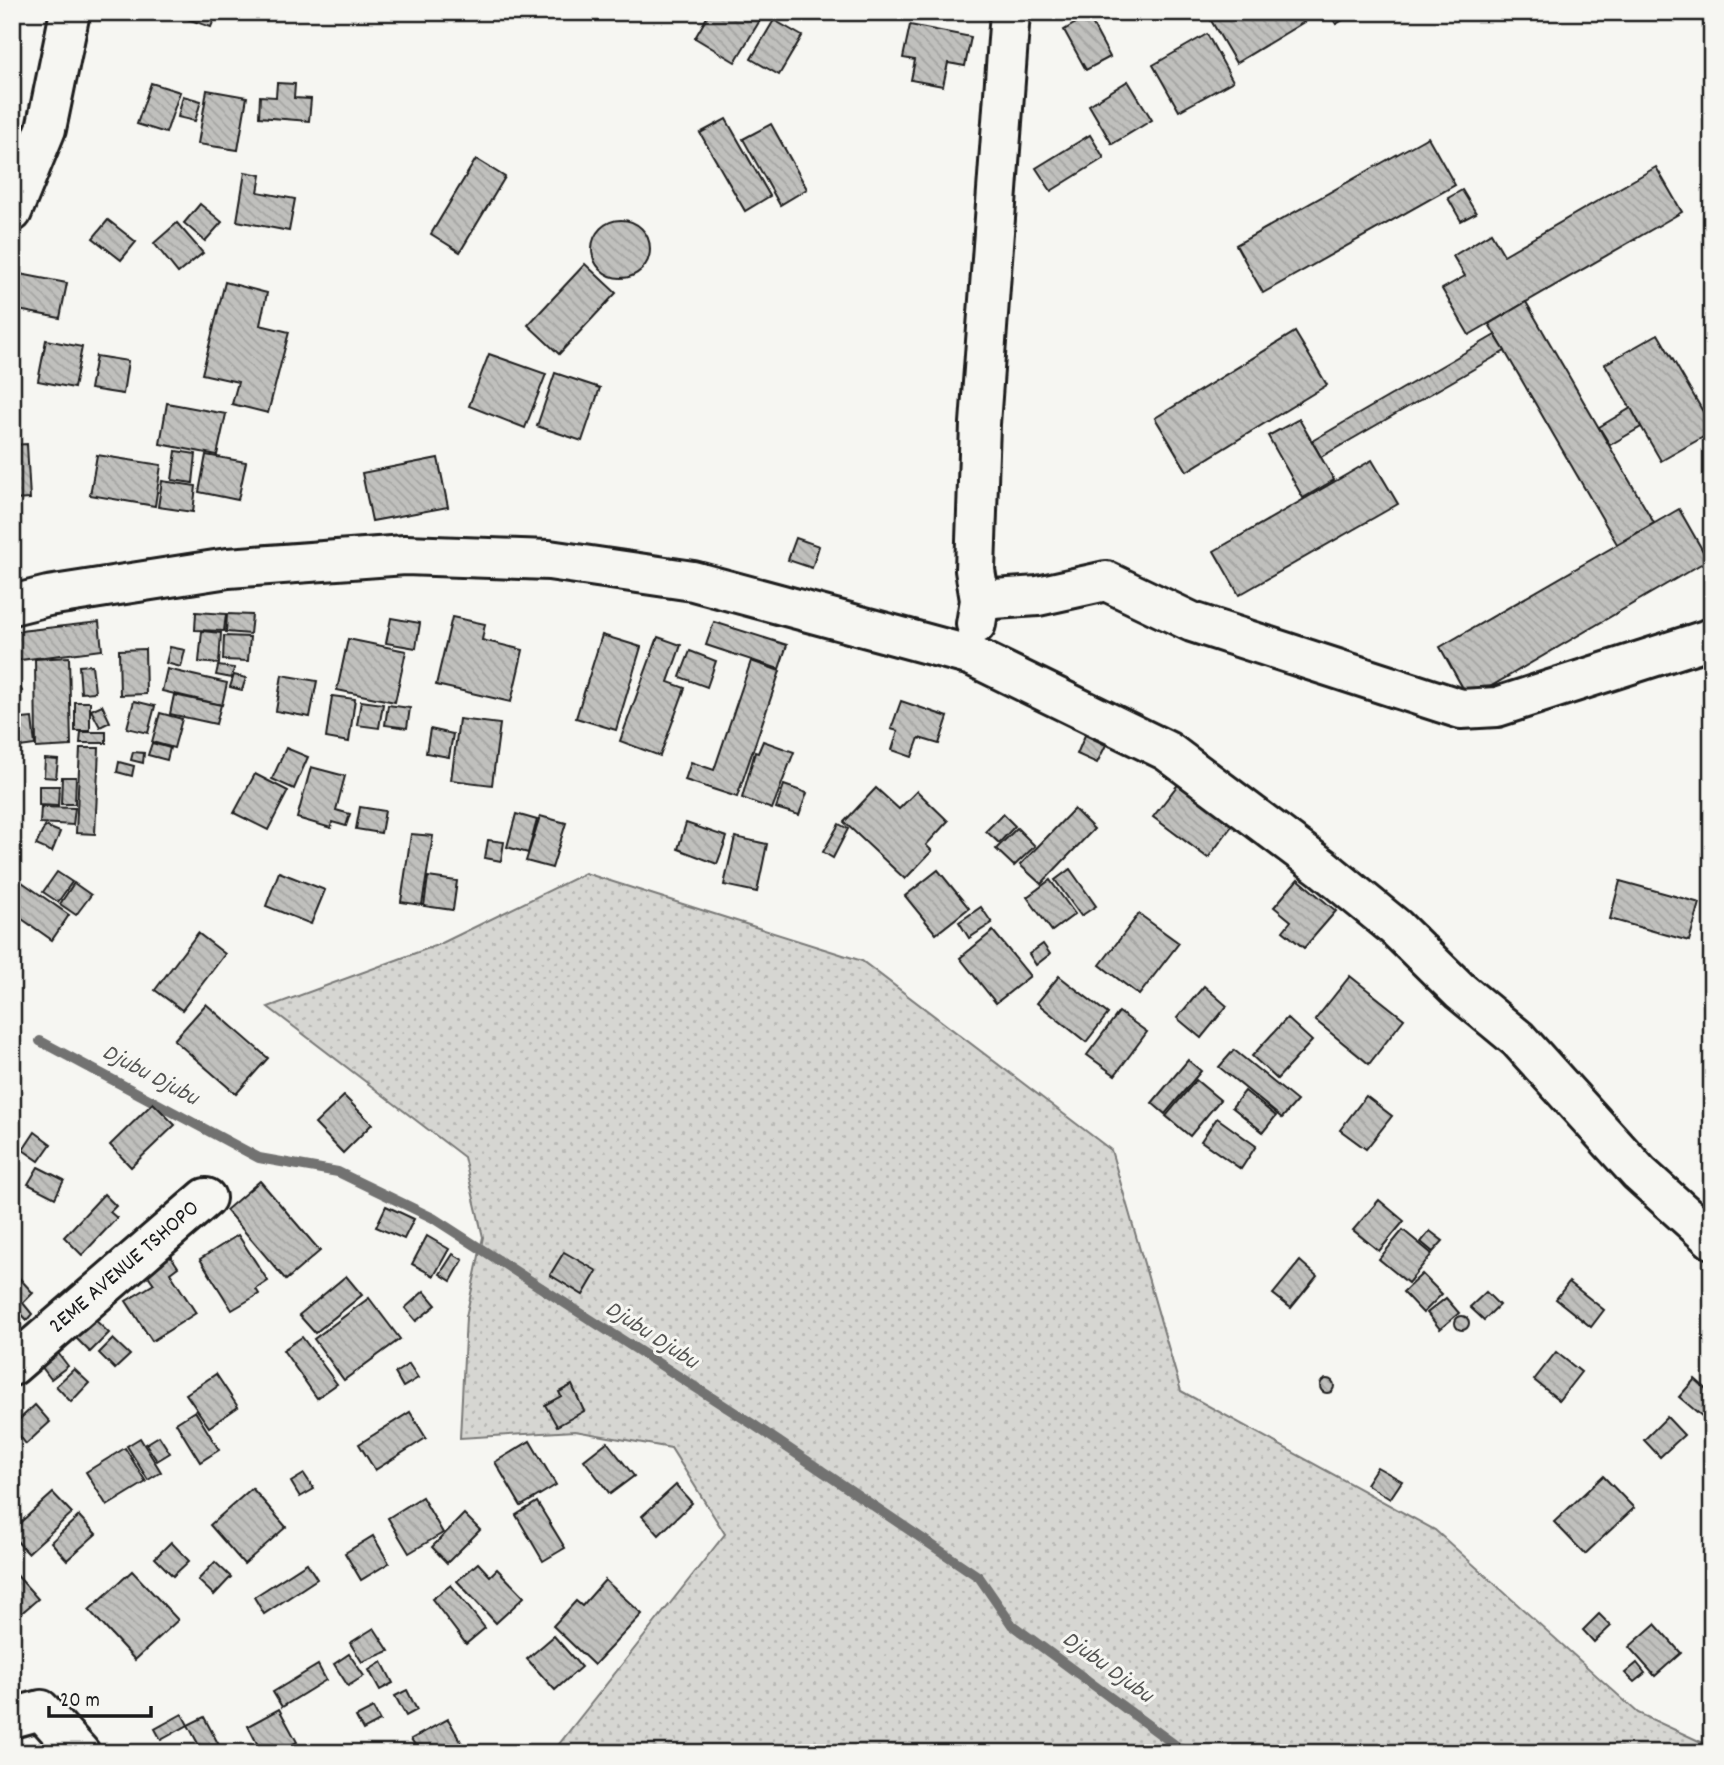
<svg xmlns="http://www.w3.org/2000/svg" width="1724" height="1765" font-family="Dekko,sans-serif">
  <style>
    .green { fill: url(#green-dots); stroke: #797977; stroke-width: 2 }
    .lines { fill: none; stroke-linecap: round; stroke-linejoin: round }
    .stream { stroke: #727271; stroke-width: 10 }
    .building { fill: url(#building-back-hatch); stroke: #1c1c1c; stroke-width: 2 }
    .minor-casing { stroke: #1c1c1c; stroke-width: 44 }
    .minor { stroke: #f6f6f2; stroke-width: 38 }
    .labels { text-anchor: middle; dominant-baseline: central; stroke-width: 6; stroke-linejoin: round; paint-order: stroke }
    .street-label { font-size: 23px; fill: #1c1c1c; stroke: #f6f6f2 }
    .water-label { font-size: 24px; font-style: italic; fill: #565654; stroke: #f6f6f2 }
  </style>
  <defs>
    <pattern id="green-dots" width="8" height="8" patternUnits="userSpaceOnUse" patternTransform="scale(1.75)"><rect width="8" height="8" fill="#d6d6d2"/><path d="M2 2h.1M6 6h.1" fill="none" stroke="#b7b7b4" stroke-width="1.8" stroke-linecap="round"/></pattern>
    <pattern id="building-back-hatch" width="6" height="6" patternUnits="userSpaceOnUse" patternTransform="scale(1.75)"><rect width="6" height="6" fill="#c0c0bd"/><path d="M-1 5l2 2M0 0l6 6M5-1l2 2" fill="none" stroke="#a4a4a2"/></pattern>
  </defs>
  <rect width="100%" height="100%" fill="#f6f6f2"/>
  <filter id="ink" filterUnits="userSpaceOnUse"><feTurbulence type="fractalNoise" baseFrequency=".0143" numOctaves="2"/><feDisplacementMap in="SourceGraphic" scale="14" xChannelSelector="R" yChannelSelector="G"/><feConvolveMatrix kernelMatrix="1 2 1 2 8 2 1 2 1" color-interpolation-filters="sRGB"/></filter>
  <g filter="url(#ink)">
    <path class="green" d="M585,873L862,961L1111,1150L1181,1391L1435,1530L1638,1713L1712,1747V1753H552L725,1534L671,1448L575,1431L460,1438L466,1317L483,1237L464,1157L268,1007L440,944Z"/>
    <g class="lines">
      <path class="stream" d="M40,1041L259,1158L338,1172L433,1218L754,1425L979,1577L1012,1625L1186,1753"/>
    </g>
    <g class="building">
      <path d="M167,12H217L211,27Z"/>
      <path d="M710,12H765L735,62L695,38Z"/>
      <path d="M1206,12H1305L1309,19L1236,63Z"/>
      <path d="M1329,12H1356L1336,24Z"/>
      <path d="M1088,16L1110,57L1086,70L1064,30Z"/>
      <path d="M774,20L802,36L779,75L751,59Z"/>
      <path d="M910,25L971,37L965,66L948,63L943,86L911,80L915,60L903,58Z"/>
      <path d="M1207,34L1233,81L1179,111L1153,65Z"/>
      <path d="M1128,81L1152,120L1112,144L1089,105Z"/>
      <path d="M151,83L180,92L166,133L137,124Z"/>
      <path d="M277,83L295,84L294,98L311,99L309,121L259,117L260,96L276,97Z"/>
      <path d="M207,90L247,97L238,150L198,144Z"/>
      <path d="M183,96L201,101L195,121L178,117Z"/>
      <path d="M726,119L770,196L745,211L700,133Z"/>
      <path d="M771,124L807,189L780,205L743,139Z"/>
      <path d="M1090,135L1104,158L1051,191L1036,168Z"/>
      <path d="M1428,137L1455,185L1263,293L1236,245Z"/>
      <path d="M476,159L505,177L460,252L431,234Z"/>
      <path d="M1656,167L1682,212L1469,335L1442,289L1465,276L1453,256L1491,233L1504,255Z"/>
      <path d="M245,172L261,175L258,192L295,199L289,231L237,221Z"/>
      <path d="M1462,190L1476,213L1461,221L1448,198Z"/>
      <path d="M200,204L222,222L205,241L184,223Z"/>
      <path d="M108,220L136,242L121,260L93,238Z"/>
      <circle cx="621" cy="249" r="29"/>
      <path d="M177,223L203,253L178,273L154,243Z"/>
      <path d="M585,264L616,293L559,354L528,325Z"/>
      <path d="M20,274L67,283L60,318L13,309Z"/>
      <path d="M225,282L267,293L260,325L289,332L268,413L232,404L238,382L202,374Z"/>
      <path d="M1526,302L1654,523L1617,544L1489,324Z"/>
      <path d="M1295,332L1327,385L1187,471L1155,418Z"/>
      <path d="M1658,334L1712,427V432L1661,461L1605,364Z"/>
      <path d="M1495,335L1505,351L1321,457L1312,441Z"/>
      <path d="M46,340L82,347L74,388L38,381Z"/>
      <path d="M489,354L546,374L525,428L469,406Z"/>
      <path d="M96,356L128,361L123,394L90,389Z"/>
      <path d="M555,373L600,388L582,441L537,426Z"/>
      <path d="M167,403L226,414L217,455L160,444Z"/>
      <path d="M1631,408L1641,427L1610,445L1599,427Z"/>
      <path d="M1299,419L1334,480L1303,498L1268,436Z"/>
      <path d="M27,444L30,499L12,500V445Z"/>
      <path d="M176,451L196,454L193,483L172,480Z"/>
      <path d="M97,455L161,465L155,506L90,495Z"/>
      <path d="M206,455L246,462L238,500L199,492Z"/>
      <path d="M438,458L448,507L372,521L362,473Z"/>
      <path d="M1372,460L1398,504L1239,595L1214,551Z"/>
      <path d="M162,481L196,486L193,512L158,507Z"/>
      <path d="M1679,509L1708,560L1469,699L1440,647Z"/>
      <path d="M796,538L819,546L812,568L788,560Z"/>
      <path d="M196,612L226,614L224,631L195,630Z"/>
      <path d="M227,614L252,615L250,634L226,632Z"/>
      <path d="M452,617L485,624L482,640L523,650L511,702L436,685Z"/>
      <path d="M391,618L420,623L416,648L386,643Z"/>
      <path d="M99,622L102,650L12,661V632Z"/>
      <path d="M714,622L787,645L779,669L706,645Z"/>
      <path d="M202,631L221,633L219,664L199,662Z"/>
      <path d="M602,635L641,647L616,730L576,718Z"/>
      <path d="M224,636L250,637L248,661L223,660Z"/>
      <path d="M658,637L681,645L668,682L685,688L660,756L620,741Z"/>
      <path d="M348,639L406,651L395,702L337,690Z"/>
      <path d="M170,647L185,650L181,667L166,663Z"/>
      <path d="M145,649L146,694L120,695L119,650Z"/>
      <path d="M690,651L716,661L707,687L680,677Z"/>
      <path d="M69,657L71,746L36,748L35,659Z"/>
      <path d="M751,661L780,671L737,797L685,780L691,762L714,770Z"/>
      <path d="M92,665L95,692L81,693L79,666Z"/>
      <path d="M218,666L234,668L232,678L216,675Z"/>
      <path d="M167,669L227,683L222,705L162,691Z"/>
      <path d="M234,675L246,678L242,690L230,687Z"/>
      <path d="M282,675L317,681L310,717L276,711Z"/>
      <path d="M16,678L22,691L12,696V680Z"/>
      <path d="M174,695L221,705L216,724L170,714Z"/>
      <path d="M332,696L355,699L349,742L326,738Z"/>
      <path d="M134,701L155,706L148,733L127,728Z"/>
      <path d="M361,701L383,704L379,728L357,725Z"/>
      <path d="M901,701L948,717L939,744L919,738L912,757L892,750L898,731L891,729Z"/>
      <rect x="75" y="702" width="15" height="29"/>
      <path d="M102,705L110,722L100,727L91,710Z"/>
      <path d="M388,705L410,708L407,728L385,725Z"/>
      <path d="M160,713L182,719L174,748L152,742Z"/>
      <path d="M32,718L35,745L12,748V720Z"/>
      <path d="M459,719L500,724L492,785L451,780Z"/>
      <path d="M430,729L453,734L449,757L426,753Z"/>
      <path d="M81,732H106V743H80Z"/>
      <path d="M1085,735L1106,745L1097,763L1077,754Z"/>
      <path d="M763,741L794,752L772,809L742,798L755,752L758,753Z"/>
      <path d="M152,743L170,748L167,760L148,755Z"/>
      <path d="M80,748H99L95,834L76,833Z"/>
      <path d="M286,748L308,757L294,789L272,779Z"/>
      <path d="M133,752L144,753L143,763L131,760Z"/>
      <path d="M45,759L58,760L56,778L44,777Z"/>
      <path d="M119,762L134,766L132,776L117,772Z"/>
      <path d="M311,767L345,776L336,810L350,814L346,826L332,822L331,828L297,818Z"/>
      <path d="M255,774L288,791L268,830L234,813Z"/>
      <path d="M62,777H76L75,804H61Z"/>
      <path d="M1180,782L1234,823L1208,858L1153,817Z"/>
      <path d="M784,785L807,793L799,815L776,808Z"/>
      <path d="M39,786H59L58,806L39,805Z"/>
      <path d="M876,788L899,809L917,791L948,821L926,845L932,851L905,879L844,822Z"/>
      <path d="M41,807L75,808L73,825L40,823Z"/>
      <path d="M360,807L385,811L381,833L356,829Z"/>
      <path d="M1074,809L1094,829L1041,884L1020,865Z"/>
      <path d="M516,814L537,820L528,853L507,847Z"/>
      <path d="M1003,814L1015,826L999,843L986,831Z"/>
      <path d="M540,816L566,823L552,868L526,861Z"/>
      <path d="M686,823L727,837L717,864L678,849Z"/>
      <path d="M839,824L848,829L833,858L823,852Z"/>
      <path d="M45,826L60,832L52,852L36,845Z"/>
      <path d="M1017,828L1035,846L1014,866L996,849Z"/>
      <path d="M411,834L433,836L422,905L401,902Z"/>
      <path d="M735,837L767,844L757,892L724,885Z"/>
      <path d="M488,840L504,842L501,861L485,858Z"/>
      <path d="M1070,869L1096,906L1081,916L1055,880Z"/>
      <path d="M938,870L969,908L936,934L905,896Z"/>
      <path d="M57,872L72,882L58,902L43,892Z"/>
      <path d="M279,872L325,890L311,924L266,906Z"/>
      <path d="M12,875L69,915L52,940L12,912Z"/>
      <path d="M428,877L457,881L453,910L424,906Z"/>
      <path d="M1298,879L1336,911L1304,948L1283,931L1291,921L1274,907Z"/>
      <path d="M1050,880L1075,914L1052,931L1027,897Z"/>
      <path d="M1620,881L1700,903L1689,941L1610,919Z"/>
      <path d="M74,883L91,895L76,915L60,904Z"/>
      <path d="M981,907L992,923L969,938L959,922Z"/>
      <path d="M1139,914L1179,943L1139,995L1100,965Z"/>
      <path d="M993,931L1030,976L996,1003L960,958Z"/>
      <path d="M198,933L225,954L182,1010L155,990Z"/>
      <path d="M1043,944L1050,954L1036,965L1029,954Z"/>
      <path d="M1059,976L1108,1014L1086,1042L1037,1003Z"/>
      <path d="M1350,976L1404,1019L1369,1064L1315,1020Z"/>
      <path d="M1204,986L1227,1006L1201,1038L1177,1018Z"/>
      <path d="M206,1004L268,1058L236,1094L174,1040Z"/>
      <path d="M1119,1012L1147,1032L1115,1075L1087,1055Z"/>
      <path d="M1287,1018L1312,1041L1277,1079L1252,1056Z"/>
      <path d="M1234,1050L1297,1101L1282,1118L1219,1067Z"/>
      <path d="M1188,1060L1201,1071L1165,1114L1152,1103Z"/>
      <path d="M1196,1080L1220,1100L1190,1136L1166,1116Z"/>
      <path d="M1245,1091L1276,1116L1263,1132L1232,1107Z"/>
      <path d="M344,1096L372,1124L343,1153L315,1124Z"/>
      <path d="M1366,1096L1392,1116L1366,1149L1340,1130Z"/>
      <path d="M153,1103L175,1125L131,1167L110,1145Z"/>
      <path d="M1217,1118L1256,1146L1241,1169L1201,1141Z"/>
      <path d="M35,1132L51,1144L39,1161L23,1150Z"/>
      <path d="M38,1167L64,1180L55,1198L28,1184Z"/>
      <path d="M260,1181L320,1251L286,1280L226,1210Z"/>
      <path d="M104,1194L116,1206L110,1212L117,1218L82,1255L64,1237Z"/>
      <path d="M1379,1200L1404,1221L1379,1251L1353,1230Z"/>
      <path d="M386,1206L414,1219L404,1239L376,1227Z"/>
      <path d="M1403,1230L1432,1254L1408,1283L1379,1259Z"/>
      <path d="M1430,1231L1443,1241L1433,1252L1421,1242Z"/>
      <path d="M238,1235L268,1281L256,1289L259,1294L232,1310L200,1259Z"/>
      <path d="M427,1236L449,1249L434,1276L412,1264Z"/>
      <path d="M564,1252L597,1271L583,1295L550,1275Z"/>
      <path d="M453,1254L463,1260L451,1281L440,1274Z"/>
      <path d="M170,1255L178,1267L170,1273L196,1313L152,1341L126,1301L154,1284L145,1271Z"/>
      <path d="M1300,1261L1317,1276L1291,1308L1273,1294Z"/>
      <path d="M12,1270L33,1293L23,1303L32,1314L27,1320L12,1304Z"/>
      <path d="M1422,1274L1442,1294L1423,1313L1403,1292Z"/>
      <path d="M346,1276L362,1295L315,1333L299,1315Z"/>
      <path d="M1569,1282L1604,1310L1591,1327L1556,1299Z"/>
      <path d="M424,1291L436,1305L416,1321L405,1308Z"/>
      <path d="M1486,1292L1499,1305L1484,1320L1470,1307Z"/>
      <path d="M369,1298L400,1339L344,1380L314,1339Z"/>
      <path d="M1446,1298L1459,1313L1440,1329L1427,1313Z"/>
      <circle cx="1462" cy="1323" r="7"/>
      <path d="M92,1317L109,1333L90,1352L73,1335Z"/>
      <path d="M302,1337L337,1384L317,1398L283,1350Z"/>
      <path d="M113,1339L130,1355L115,1369L99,1353Z"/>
      <path d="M55,1349L68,1366L51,1379L38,1362Z"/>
      <path d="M1556,1352L1581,1372L1559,1400L1534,1380Z"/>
      <path d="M409,1364L418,1378L403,1387L395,1373Z"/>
      <path d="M74,1369L89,1383L71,1402L56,1386Z"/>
      <path d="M216,1374L238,1407L209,1427L186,1394Z"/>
      <circle cx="1327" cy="1386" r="7"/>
      <path d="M1695,1379L1712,1394L1709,1422L1679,1397Z"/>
      <path d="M572,1385L584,1411L557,1426L545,1405L561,1396L559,1392Z"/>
      <path d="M35,1405L50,1422L26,1444L12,1426Z"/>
      <path d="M195,1411L219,1450L200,1462L176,1423Z"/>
      <path d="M410,1412L426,1438L375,1470L359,1444Z"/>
      <path d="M1667,1417L1684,1435L1660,1457L1644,1440Z"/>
      <path d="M159,1436L170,1453L157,1461L146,1444Z"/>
      <path d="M140,1438L161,1472L148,1480L127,1446Z"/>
      <path d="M530,1441L556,1485L521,1506L495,1462Z"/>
      <path d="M607,1442L634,1476L610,1494L584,1460Z"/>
      <path d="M125,1448L146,1482L107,1506L86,1472Z"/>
      <path d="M12,1452L22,1463L12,1472Z"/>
      <path d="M1377,1467L1402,1481L1390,1499L1366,1484Z"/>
      <path d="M304,1474L314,1489L300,1497L291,1482Z"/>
      <path d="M1603,1476L1634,1508L1585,1554L1554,1522Z"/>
      <path d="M676,1485L692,1503L659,1535L642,1516Z"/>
      <path d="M252,1488L286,1527L244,1564L210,1525Z"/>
      <path d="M53,1493L72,1513L28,1553L12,1536V1530Z"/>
      <path d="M422,1497L443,1533L409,1553L388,1518Z"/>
      <path d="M537,1502L565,1548L543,1561L516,1515Z"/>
      <path d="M464,1514L480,1530L447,1563L432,1547Z"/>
      <path d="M79,1516L96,1534L67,1560L51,1542Z"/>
      <path d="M373,1536L389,1563L361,1580L345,1553Z"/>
      <path d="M171,1542L189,1561L173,1576L155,1558Z"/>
      <path d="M215,1562L231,1577L214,1595L198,1580Z"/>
      <path d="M307,1563L317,1579L264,1614L254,1597Z"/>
      <path d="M478,1563L490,1576L497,1569L524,1597L496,1623L457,1581Z"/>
      <path d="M132,1571L178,1620L135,1660L89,1610Z"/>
      <path d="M14,1572L38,1599L12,1621V1574Z"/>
      <path d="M605,1580L642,1614L594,1665L553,1626L576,1601L582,1606Z"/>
      <path d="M451,1585L485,1628L466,1644L432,1599Z"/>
      <path d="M1599,1614L1611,1626L1594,1642L1583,1630Z"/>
      <path d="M1655,1624L1681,1653L1655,1676L1629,1647Z"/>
      <path d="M374,1628L389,1651L362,1662L350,1643Z"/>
      <path d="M554,1636L581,1667L555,1690L527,1659Z"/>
      <path d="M349,1654L364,1676L348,1686L334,1664Z"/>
      <path d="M382,1662L393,1683L380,1690L369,1670Z"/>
      <path d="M1637,1663L1645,1673L1634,1682L1625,1673Z"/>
      <path d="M318,1665L326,1680L282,1707L273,1692Z"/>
      <path d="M407,1690L417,1710L406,1716L395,1696Z"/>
      <path d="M373,1708L380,1721L363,1730L356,1717Z"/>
      <path d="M279,1709L297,1742L277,1753H262L248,1726Z"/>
      <path d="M182,1714L188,1725L161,1740L155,1729Z"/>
      <path d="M204,1717L220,1747L209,1753H203L188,1725Z"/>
      <path d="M448,1719L467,1752L401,1753L415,1745L411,1739Z"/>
    </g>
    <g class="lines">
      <defs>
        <g id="minor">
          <path d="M12,212L46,129L70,12"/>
          <path d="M980,600L1038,596L1106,581L1192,622L1461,709L1497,707L1712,638"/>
          <path d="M12,605L48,596L228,568L405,555L549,560L693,581L972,656L1167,751L1323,868L1395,927L1460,991L1518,1039L1639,1173L1712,1239"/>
          <path d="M976,624L980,600L975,570L980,424L1010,12"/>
          <path d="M12,1366L206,1198"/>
          <path d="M12,1718L41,1710L80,1753"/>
        </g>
      </defs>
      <use href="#minor" class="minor-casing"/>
      <use href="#minor" class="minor"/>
    </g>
  </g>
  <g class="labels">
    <g class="street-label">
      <text transform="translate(125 1268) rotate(-41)">2EME AVENUE TSHOPO</text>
    </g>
    <g class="water-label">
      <text transform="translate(150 1076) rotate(28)">Djubu Djubu</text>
      <text transform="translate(651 1336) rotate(33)">Djubu Djubu</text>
      <text transform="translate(1107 1668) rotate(36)">Djubu Djubu</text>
    </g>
  </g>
  <rect width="1724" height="1765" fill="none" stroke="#f6f6f2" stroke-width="42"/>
  <rect x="21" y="21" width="1682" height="1723" fill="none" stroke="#1c1c1c" stroke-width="2.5" filter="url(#ink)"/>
  <path d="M49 1706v10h102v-10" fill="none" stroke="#1c1c1c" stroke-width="3.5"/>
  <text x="60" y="1706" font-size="21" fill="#1c1c1c" stroke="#f6f6f2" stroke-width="5" paint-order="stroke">20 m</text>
</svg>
